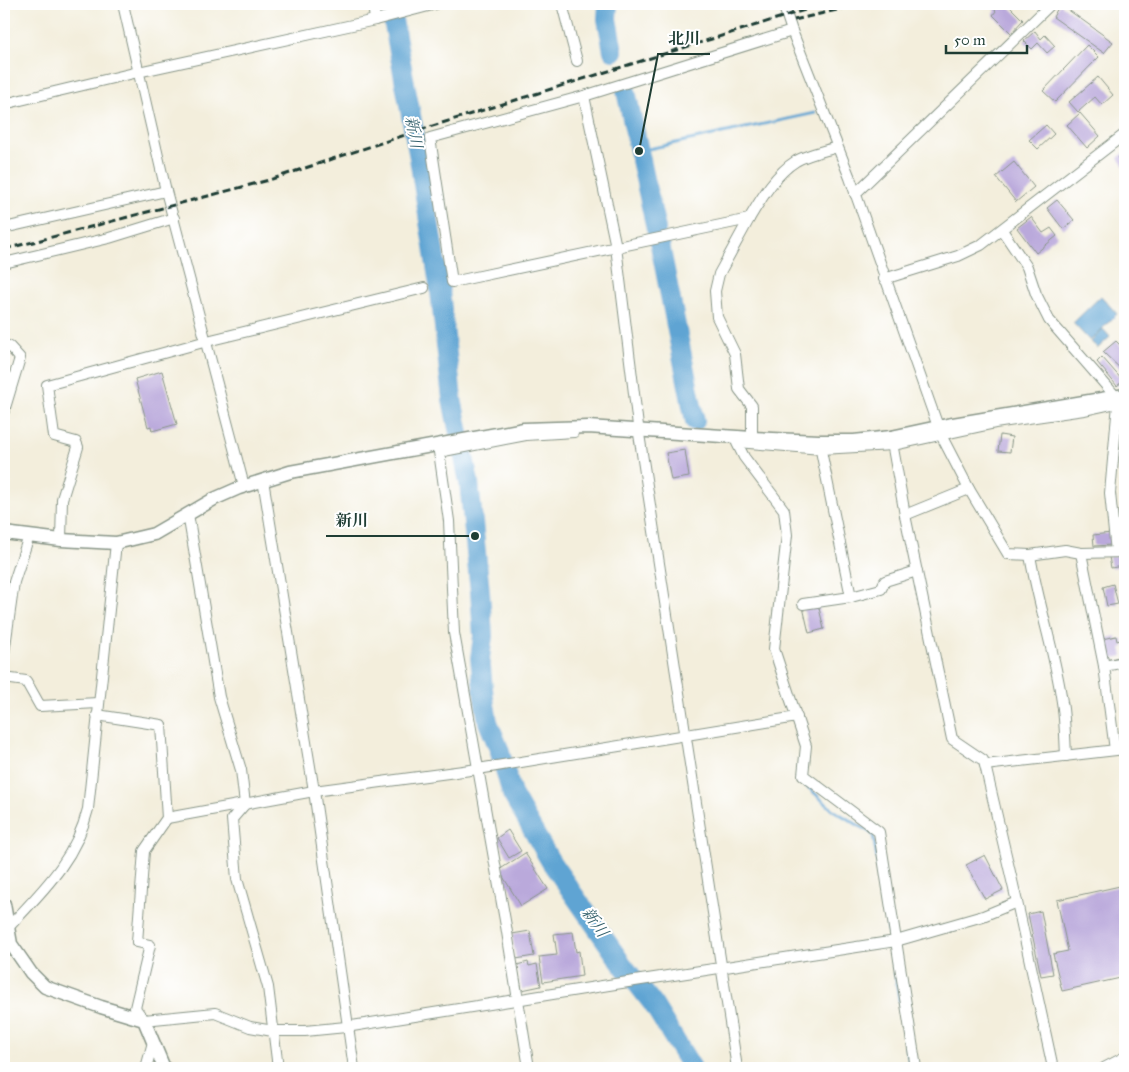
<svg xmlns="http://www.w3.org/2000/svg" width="1129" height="1072" font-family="'IM FELL Great Primer','Noto Serif JP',serif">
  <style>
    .water { fill: #5ea4d3; stroke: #3e7084 }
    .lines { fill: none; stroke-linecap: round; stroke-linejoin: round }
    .stream { stroke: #5ea4d3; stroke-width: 3 }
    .river { stroke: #5ea4d3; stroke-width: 20 }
    .building { fill: #baa9db }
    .pedestrian-casing { stroke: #899688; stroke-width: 10 }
    .minor-casing { stroke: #899688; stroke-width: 12 }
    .tertiary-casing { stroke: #899688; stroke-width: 15 }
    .pedestrian { stroke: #fff; stroke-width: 8 }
    .minor { stroke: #fff; stroke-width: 10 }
    .tertiary { stroke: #fff; stroke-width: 12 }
    .rail { stroke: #1f3d34; stroke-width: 3; stroke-dasharray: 8 4; stroke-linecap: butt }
    .labels { text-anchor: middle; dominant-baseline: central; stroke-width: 4; stroke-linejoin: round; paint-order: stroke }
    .water-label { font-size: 16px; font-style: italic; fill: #35616c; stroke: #fff }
    .leader { fill: none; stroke: #1f3d34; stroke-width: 2 }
    .callout-dot { fill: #1f3d34; stroke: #fff; stroke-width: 2 }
    .callout-label { font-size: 16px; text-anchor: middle; font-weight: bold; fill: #1f3d34; stroke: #fff; stroke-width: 4; stroke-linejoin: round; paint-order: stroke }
  </style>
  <rect width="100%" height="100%" fill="#fff"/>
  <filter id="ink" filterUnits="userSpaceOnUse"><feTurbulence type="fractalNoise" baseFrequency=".02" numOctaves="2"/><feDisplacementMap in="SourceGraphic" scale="10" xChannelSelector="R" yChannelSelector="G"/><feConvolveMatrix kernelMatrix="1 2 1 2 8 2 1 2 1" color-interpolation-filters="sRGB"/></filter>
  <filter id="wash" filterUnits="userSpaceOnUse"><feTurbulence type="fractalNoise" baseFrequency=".0096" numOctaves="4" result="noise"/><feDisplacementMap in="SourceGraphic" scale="20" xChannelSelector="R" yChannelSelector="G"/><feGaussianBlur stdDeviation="1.12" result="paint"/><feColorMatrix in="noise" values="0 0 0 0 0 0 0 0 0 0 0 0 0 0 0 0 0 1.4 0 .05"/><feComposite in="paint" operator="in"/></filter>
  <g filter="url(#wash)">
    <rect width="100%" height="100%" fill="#f3eedc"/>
    <g class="water">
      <path d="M1101,296L1117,314L1090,341L1073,323Z"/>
      <path d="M1103,329L1110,337L1098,348L1091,342Z"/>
    </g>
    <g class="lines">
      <g class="stream">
        <path d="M639,151L815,113"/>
        <path d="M799,772L798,778L833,810L873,834L889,935"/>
        <path d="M891,948L910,1068"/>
      </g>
      <g class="river">
        <path d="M390,4L419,158L440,291L452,399L469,482L480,592L483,636L480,658L484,699L488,722L499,749L512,794L551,862L622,964L653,1004L692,1068"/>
        <path d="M608,4L607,19L613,51"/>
        <path d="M626,91L656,229"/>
        <path d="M660,245L695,421"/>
      </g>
    </g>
    <g id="blocks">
      <g class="building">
        <path d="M989,4H1007L1023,20L1011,33L993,15L996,11Z"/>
        <path d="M1060,4L1113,42L1104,53L1053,17Z"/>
        <path d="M1035,31L1041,39L1045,35L1055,46L1047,53L1038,43L1032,49L1024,41Z"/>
        <path d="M1087,45L1099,57L1055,102L1043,91Z"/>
        <path d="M1098,77L1113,95L1102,105L1095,97L1078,112L1069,102Z"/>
        <path d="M1080,113L1100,136L1087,148L1067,125Z"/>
        <path d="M1046,125L1054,134L1038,149L1029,140Z"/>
        <path d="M1125,152V168L1118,158Z"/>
        <path d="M1014,162L1034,187L1016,202L996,177Z"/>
        <path d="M1057,200L1074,220L1063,229L1047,208Z"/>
        <path d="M1031,217L1043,233L1051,228L1057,236L1036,253L1017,228Z"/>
        <path d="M1116,341L1125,350V373L1103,352Z"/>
        <path d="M1102,357L1123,381L1117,386L1097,362Z"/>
        <path d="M162,371L177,424L152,431L151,426L148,427L135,379Z"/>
        <path d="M1125,411V430L1119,432L1120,415Z"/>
        <path d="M1000,435L1012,437L1010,452L998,451Z"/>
        <path d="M1118,436H1125V458L1117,457Z"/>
        <path d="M685,450L689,477L671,480L666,453Z"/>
        <path d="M1111,533V545L1094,546L1093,535Z"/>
        <path d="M1120,555L1122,566L1111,568L1109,557Z"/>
        <path d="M1113,584L1118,604L1107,606L1103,587Z"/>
        <path d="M818,604L824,629L809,633L803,607Z"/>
        <path d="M1116,636L1117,641L1123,639L1124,647L1121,648L1123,656L1106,660L1102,639Z"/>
        <path d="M508,830L521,851L509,858L497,838Z"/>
        <path d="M525,853L548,889L521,906L499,870Z"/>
        <path d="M985,855L1003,890L985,899L966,865Z"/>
        <path d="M1120,886L1125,907V977L1062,991L1053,954L1068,951L1057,900Z"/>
        <path d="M1041,911L1053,974L1041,976L1028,914Z"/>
        <path d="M530,931L534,956L516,959L512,934Z"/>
        <path d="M573,932L576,952L579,951L582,976L543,982L539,957L557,955L554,934Z"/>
        <path d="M528,962L529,966L537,964L541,986L522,990L517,965Z"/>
      </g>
    </g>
  </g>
  <g filter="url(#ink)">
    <use href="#blocks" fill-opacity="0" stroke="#899688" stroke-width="1"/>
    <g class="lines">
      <defs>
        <g id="pedestrian">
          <path d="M737,443L821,450L893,446L995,424L1084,411L1125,402"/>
          <path d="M439,453L526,436L574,433"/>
        </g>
        <g id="minor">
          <path d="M123,4L166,191L244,486"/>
          <path d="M373,4L375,20"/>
          <path d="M562,4L577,61"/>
          <path d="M783,4L792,31L850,178L941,435L969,489L1008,554L1030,555L1065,550L1081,553L1125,552"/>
          <path d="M792,31L584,96L430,138L452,282L749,219C761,199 775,174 796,161C808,154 825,151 837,147"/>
          <path d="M584,96L616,247L639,434L737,1068"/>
          <path d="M4,104L138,72L375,20L436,4"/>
          <path d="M855,194L1051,4"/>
          <path d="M749,219L719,274L715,291L717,317L735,354L739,389L752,406V438"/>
          <path d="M4,228L166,191"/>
          <path d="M1002,230L1027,267L1036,294L1049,320L1117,398L1118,404L1110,493L1116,552"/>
          <path d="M4,263L109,238L174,218"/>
          <path d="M884,279L958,256L981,245L1125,134"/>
          <path d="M4,344L10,347L20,358L4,411"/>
          <path d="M737,436V443L744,457L784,510L787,535L774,649L806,746L803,775L879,832L916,1068"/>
          <path d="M891,437L905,515L952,739L983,760L985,765L1017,902L1053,1068"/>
          <path d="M819,441L851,597"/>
          <path d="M438,445L449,521L454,633L506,926L529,1068"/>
          <path d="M263,480L314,791L354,1068"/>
          <path d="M188,514L219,697L241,770L245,804L232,819L237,879L268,987L278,1068"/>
          <path d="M905,515L969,489"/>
          <path d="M61,540L62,499L78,447L76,442L54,436L47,385L207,341L424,288"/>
          <path d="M1081,553L1104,666L1115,750"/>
          <path d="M1030,555C1038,604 1055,652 1062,702C1065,719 1065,738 1066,756"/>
          <path d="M803,604L851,597L881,589L885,581L917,571"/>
          <path d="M4,653L14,582L29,536"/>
          <path d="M1104,666L1125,662"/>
          <path d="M4,678L26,681L40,706L98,703"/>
          <path d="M97,715L161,725L167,818L144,851L137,942L150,945L135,1008L144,1020L215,1013L250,1027L273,1031H305L346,1027L615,984L896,941L983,916L1017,902"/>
          <path d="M985,765L1125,749"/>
          <path d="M167,818L314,791L478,769L797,717"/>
          <path d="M4,932C40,893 75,862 88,809L116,543"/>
          <path d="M146,1068L153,1042"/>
          <path d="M1104,1068L1125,1057"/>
        </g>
        <g id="tertiary">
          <path d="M4,533L61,540L116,543L154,534L214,499L239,488L290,472L524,429L588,427L752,438L819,441H854L891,437L947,425L1125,395"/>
          <path d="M4,904L11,944L31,973L45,987L101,1007L144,1020L164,1068"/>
        </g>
      </defs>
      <use href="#pedestrian" class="pedestrian-casing"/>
      <use href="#minor" class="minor-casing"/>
      <use href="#tertiary" class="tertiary-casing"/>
      <use href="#pedestrian" class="pedestrian"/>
      <use href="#minor" class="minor"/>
      <use href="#tertiary" class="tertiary"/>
      <g class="rail">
        <path d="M794,20L862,4"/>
        <path d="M4,249L33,242L269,180L426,128L824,4"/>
      </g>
    </g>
  </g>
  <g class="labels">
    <g class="water-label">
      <text transform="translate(414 132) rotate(79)">新川</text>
      <text transform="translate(595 922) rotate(54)">新川</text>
    </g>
  </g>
  <path class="leader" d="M639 151L658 54H710M475 536L378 536H326"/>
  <g class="callout-dot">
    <circle cx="639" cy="151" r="5"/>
    <circle cx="475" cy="536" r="5"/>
  </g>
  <g class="callout-label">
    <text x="684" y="44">北川</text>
    <text x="352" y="526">新川</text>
  </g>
  <rect width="1129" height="1072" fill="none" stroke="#fff" stroke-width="20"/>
  <path d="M946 45v8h81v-8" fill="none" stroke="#1f3d34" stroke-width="2.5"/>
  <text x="954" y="45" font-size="15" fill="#1f3d34" stroke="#ffffff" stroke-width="4" paint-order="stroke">50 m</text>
</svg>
